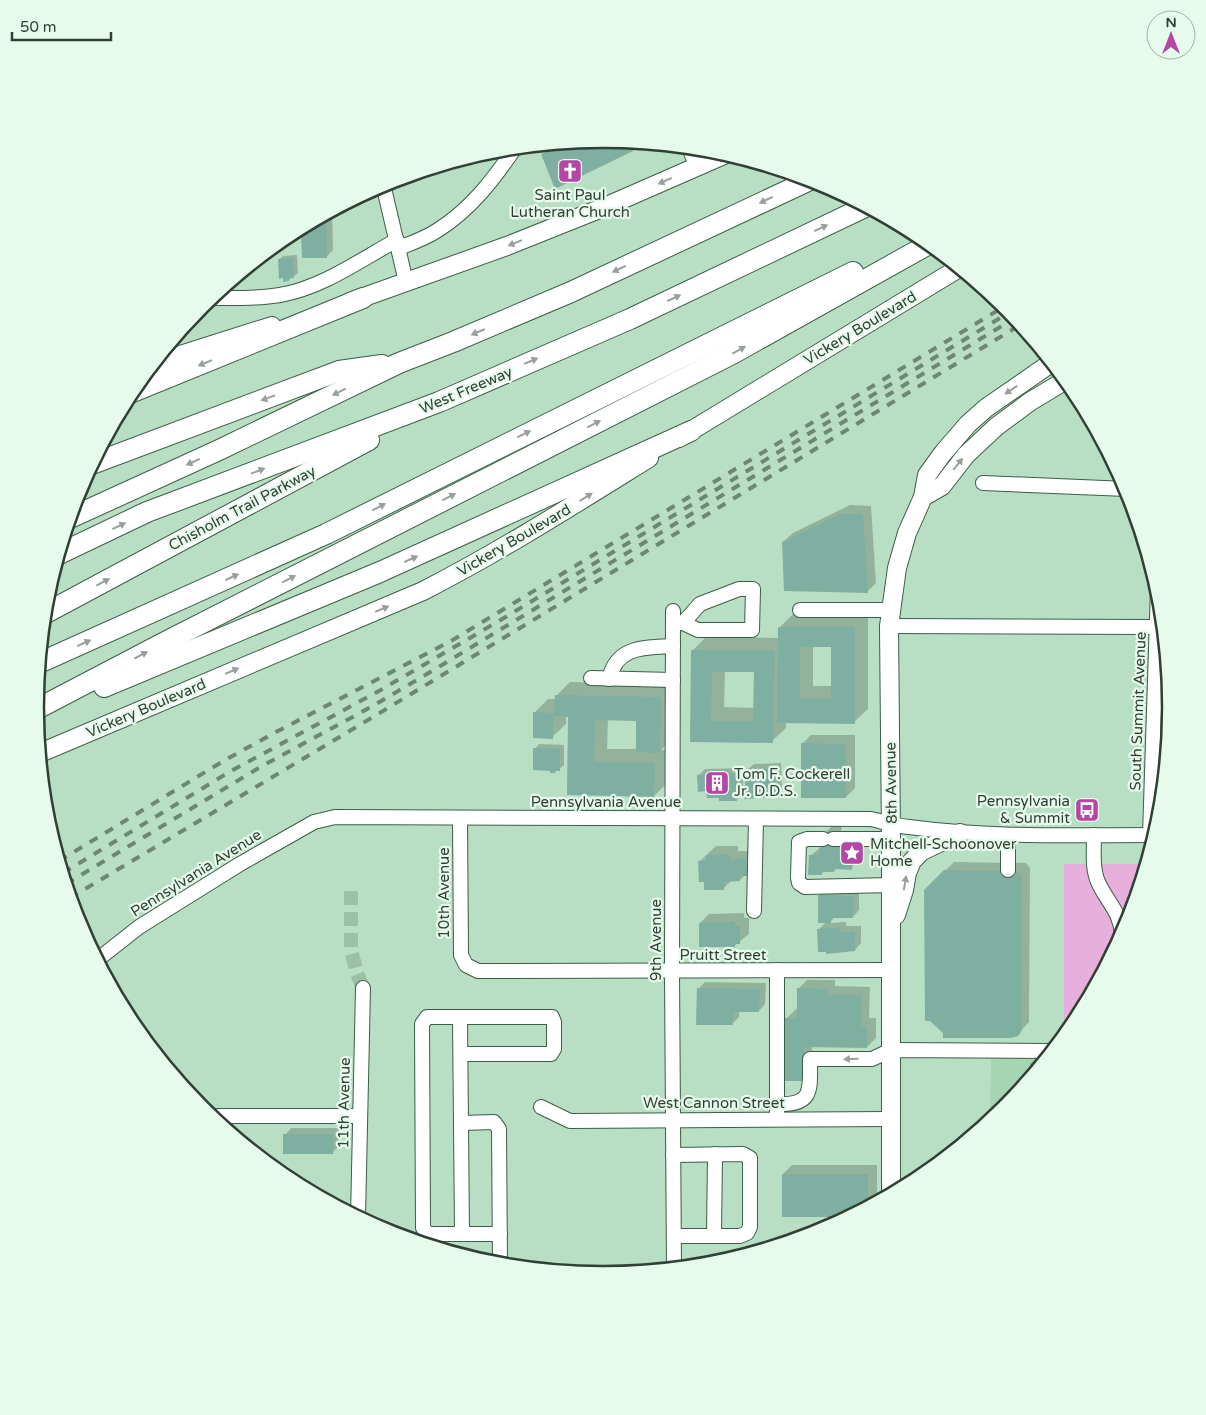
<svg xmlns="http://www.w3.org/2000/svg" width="1206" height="1415" font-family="'Varela Round',sans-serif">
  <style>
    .built { fill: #a7d5b4 }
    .green { fill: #e7b0dc }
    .shadow { fill: #0003; fill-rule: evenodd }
    .building { fill: #7fafa0; fill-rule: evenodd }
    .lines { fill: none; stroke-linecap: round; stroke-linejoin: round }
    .minor-tunnel { stroke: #9dbfa6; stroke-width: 14; stroke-dasharray: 14 7; stroke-linecap: butt }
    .minor-casing { stroke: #3b5e46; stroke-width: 16 }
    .major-casing { stroke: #3b5e46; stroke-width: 20 }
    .highway-casing { stroke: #3b5e46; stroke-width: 22 }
    .minor { stroke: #fff; stroke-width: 14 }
    .major { stroke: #fff; stroke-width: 18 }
    .highway { stroke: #fff; stroke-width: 20 }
    .rail { stroke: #6d8774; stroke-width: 4; stroke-dasharray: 9 9; stroke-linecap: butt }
    .oneway { fill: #98a09a }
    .labels { text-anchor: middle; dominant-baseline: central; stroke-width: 4.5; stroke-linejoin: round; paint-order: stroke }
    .poi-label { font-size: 15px; fill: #304034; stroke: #e7fbec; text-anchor: start }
    .street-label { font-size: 15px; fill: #304034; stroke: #e7fbec }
    .rim { fill: none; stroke: #304034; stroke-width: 2.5 }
  </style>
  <rect width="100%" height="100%" fill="#b8dfc3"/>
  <path class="built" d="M991,1057H1047L1004,1109L990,1121Z"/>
  <path class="green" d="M1064,864H1146L1128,925L1075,1023L1064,1037Z"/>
  <g class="shadow">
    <path d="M603,140L640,143L633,150L543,155L548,150L546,145Z"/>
    <path d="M332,211L333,250L326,257H303L302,227Z"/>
    <path d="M297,255L298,273L289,280L279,260L283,256Z"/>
    <path d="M850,505L871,506L876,583L867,592L783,542L793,533Z"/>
    <path d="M793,614H868V709L854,722H786V728L772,741L692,740V651L706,637L779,638V628ZM813,646H832V686H813ZM725,671H755V708L724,707Z"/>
    <path d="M570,682L674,684L673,738L661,750H668V782L654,796L568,794L569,716H566V724L552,737L534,713L548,699H556V696ZM608,719L638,720L637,749H607Z"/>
    <path d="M811,735H855V788L846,797L802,744Z"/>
    <path d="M539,744L564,745V765L559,769L555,772L535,749Z"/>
    <path d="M781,763L782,789L776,796L747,770L754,764Z"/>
    <path d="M743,768V793L737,799L720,796L708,790L698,776L705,769Z"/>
    <path d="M833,825H842L841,833L861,838L860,859L851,868H837L834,871H825L821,874L810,856L821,847L824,834Z"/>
    <path d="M716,846H738V851H755V866L740,880H732L724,888L705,881L699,862Z"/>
    <path d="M954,862L1026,863L1030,868L1029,1022L1017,1035L926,890Z"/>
    <path d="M826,889L859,890V910L853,917H835L829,923L846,922V926H861V943L855,950L818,930L827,921L819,896Z"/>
    <path d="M744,913V918H749V934L734,946L700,923L709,914Z"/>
    <path d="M807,980H835V986L870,987L869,1018H876V1038L867,1047L812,1046V1071L803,1080L787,1018L796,1009H798V989Z"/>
    <path d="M705,982L766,983L765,1004L759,1011H739V1017L732,1024L698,989Z"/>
    <path d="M1080,1003H1086L1074,1025V1009Z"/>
    <path d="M1045,1050H1053L1031,1077V1063Z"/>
    <path d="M291,1128H339V1146L332,1153L285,1135Z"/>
    <path d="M792,1165H877V1202L851,1216H783V1174Z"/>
    <path d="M919,1169L930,1171L912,1183V1176Z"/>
  </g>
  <g class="building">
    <path d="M603,140L633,142L631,144L633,151L555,189L541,154L547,152L545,145Z"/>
    <path d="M326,214L327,258H302L301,228Z"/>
    <path d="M293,258L294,278H289V281L283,282V278L279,279L278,259Z"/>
    <path d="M840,514H863L868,593L784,591L782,542Z"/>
    <path d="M778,627H855V724L777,723ZM800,647H831V699H800Z"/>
    <path d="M691,650L775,651L773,743L690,742ZM712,672H754L753,721H711Z"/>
    <path d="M555,695L661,697L660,753L636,752V721L595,720L594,762L655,763L654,797L567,795L568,717L553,716V739L533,738V712L554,713Z"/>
    <path d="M801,743L846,744V798H801Z"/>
    <path d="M533,748L560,749V771H555V773H550V771L533,770Z"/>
    <path d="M775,769L776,797L744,799L746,770Z"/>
    <path d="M737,774V801H719V798H707L706,791L698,792L697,775Z"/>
    <path d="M823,833H833L847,847H852V870L835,869L834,872H822V875H808L809,855H819L820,843Z"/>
    <path d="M729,854L730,860L746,859L747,876H740V881L724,882V890H704V882H699L698,861H706V855Z"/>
    <path d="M944,870L1013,871H1017L1022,877V1023L1021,1032L1018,1036L1011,1038H943V1033L930,1021H925L924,890Z"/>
    <path d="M818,895L853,896V918H831V923H818Z"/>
    <path d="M735,922V926H740V944H735V947H699V923Z"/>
    <path d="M839,928L840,932H855V951L826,954V952H818L817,929Z"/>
    <path d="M697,988L760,989L759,1012H733V1025H696Z"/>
    <path d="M797,988L827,989V995H861V1026L867,1027V1048L804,1047L803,1081H784L785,1018H797Z"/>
    <path d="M1073,1009H1083L1073,1026Z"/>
    <path d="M1030,1063H1043L1030,1078Z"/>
    <rect x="283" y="1134" width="50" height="20"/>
    <path d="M782,1174H868V1207L848,1217H782Z"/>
  </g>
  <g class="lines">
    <path class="minor-tunnel" d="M351,891V950L357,973L363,988"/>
    <defs>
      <g id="minor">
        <path d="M689,148L697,167"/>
        <path d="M383,184L406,282"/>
        <path d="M399,248C412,243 426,238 438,230C471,209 493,180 515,148"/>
        <path d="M211,298C234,298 257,299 280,295C322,288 360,260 397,240"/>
        <path d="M983,483L1127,489"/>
        <path d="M800,610H890"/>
        <path d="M673,611L672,971L674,1268"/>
        <path d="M674,623H683L698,630H752L753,589H739L700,604L683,623"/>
        <path d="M889,626L1156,627"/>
        <path d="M591,678L673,680"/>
        <path d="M609,679C617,645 645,648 673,646"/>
        <path d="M460,818L461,955L466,965L478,971L891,970"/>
        <path d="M1094,835C1094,851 1092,868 1098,882C1107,902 1121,912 1122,935"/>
        <path d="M1150,835L1158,588"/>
        <path d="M823,839H807L799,842L798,878L799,883L805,887L891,885"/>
        <path d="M833,839H891"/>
        <path d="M1008,870V835"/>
        <path d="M754,911L756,819"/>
        <path d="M97,960L139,927L240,864L314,822L335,817L871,819C884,822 896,826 909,827C991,838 1073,835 1155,835"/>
        <path d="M460,1017L462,1234"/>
        <path d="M462,1054H551L554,1049V1022L552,1017H427L422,1024L423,1228L428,1234H500"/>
        <path d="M777,1104C814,1106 810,1089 810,1059H872L891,1050L1053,1051"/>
        <path d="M541,1107L570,1121L891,1119"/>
        <path d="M777,1112V970"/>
        <path d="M210,1116H360"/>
        <path d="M461,1123L494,1122L499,1129L500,1265"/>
        <path d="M673,1155L743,1154L750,1158V1227L747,1233L740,1236H674"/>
        <path d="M358,1218L363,988"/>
        <path d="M714,1236L715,1154"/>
        <path d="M599,1275H607"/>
      </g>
      <g id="major">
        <path d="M350,302L507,246L607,206L726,154"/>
        <path d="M155,363L272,326"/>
        <path d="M679,438L959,268"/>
        <path d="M923,497L942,486L966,455L997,426L1031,401L1066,380"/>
        <path d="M40,753L423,591C501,551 575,504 649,458"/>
        <path d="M896,915L904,890L907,873L912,861L922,851L960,833"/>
        <path d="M891,1195V839L889,626L897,568L907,533L923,497L927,475L943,453L968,424L986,408L1051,363"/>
      </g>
      <g id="highway">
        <path d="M130,393L363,298"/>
        <path d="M92,464L339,371L382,365"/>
        <path d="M70,518L219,450L399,363L453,342L571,292L810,180"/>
        <path d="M59,554L147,512L439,402L630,319L865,207"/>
        <path d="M44,614L369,440"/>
        <path d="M39,663L326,534L853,272"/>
        <path d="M104,687L380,572L691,431"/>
        <path d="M35,710L167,641L734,353L929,244"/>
      </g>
    </defs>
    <use href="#minor" class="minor-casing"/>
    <use href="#major" class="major-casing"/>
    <use href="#highway" class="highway-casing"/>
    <use href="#minor" class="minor"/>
    <use href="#major" class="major"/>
    <use href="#highway" class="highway"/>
    <g class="rail">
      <path d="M59,861L225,760L278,731L451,641L1005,306"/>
      <path d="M63,873L231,771L379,691L504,618L1010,312"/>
      <path d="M66,884L262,766L371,707L432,671L1015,318"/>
      <path d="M70,898L378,714L1020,325"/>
    </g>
  </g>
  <defs><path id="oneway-solid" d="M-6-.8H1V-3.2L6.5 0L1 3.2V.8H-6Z" transform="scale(1.25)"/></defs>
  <g class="oneway">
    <use href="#oneway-solid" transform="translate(665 181) rotate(156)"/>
    <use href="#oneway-solid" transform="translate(766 200) rotate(155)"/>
    <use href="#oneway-solid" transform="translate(821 228) rotate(-25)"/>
    <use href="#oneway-solid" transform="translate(515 243) rotate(158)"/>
    <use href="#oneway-solid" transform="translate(619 269) rotate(155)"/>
    <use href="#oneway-solid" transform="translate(674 298) rotate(-25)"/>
    <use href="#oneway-solid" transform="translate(478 332) rotate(157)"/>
    <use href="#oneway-solid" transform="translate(739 350) rotate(-29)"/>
    <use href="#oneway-solid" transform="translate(531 361) rotate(-23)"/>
    <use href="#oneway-solid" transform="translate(205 363) rotate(158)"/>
    <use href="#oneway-solid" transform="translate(1011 390) rotate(146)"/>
    <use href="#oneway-solid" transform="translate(339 392) rotate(154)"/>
    <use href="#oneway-solid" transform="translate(268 398) rotate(160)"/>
    <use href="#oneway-solid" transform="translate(594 424) rotate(-27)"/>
    <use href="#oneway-solid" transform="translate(524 434) rotate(-26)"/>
    <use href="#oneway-solid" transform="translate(193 462) rotate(156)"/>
    <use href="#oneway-solid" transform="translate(958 464) rotate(-51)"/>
    <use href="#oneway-solid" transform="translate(258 471) rotate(-21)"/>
    <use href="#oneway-solid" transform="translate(449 497) rotate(-27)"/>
    <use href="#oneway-solid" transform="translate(586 497) rotate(-32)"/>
    <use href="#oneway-solid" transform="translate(379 507) rotate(-27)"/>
    <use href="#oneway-solid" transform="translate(119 526) rotate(-25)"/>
    <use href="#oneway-solid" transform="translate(411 559) rotate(-24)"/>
    <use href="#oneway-solid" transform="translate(232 577) rotate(-24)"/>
    <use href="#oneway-solid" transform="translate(289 579) rotate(-27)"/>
    <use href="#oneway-solid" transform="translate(103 582) rotate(-28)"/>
    <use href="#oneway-solid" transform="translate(382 609) rotate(-23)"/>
    <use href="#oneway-solid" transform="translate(84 643) rotate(-24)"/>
    <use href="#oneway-solid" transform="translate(141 655) rotate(-28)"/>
    <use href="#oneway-solid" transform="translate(232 671) rotate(-23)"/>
    <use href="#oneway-solid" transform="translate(905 883) rotate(-80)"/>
    <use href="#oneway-solid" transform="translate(851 1059) rotate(179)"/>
  </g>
  <defs>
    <symbol id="church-square" viewBox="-11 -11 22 22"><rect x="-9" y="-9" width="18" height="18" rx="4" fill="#b446a5" stroke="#e7fbec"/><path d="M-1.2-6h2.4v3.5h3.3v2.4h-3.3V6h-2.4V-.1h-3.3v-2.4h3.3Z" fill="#fff"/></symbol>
    <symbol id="building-square" viewBox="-11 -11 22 22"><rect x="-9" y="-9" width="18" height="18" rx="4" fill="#b446a5" stroke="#e7fbec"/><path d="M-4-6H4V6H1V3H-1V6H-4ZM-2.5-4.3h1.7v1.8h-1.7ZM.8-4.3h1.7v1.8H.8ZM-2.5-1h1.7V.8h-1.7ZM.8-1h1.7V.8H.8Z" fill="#fff"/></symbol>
    <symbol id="bus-square" viewBox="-11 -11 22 22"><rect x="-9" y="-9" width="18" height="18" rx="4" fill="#b446a5" stroke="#e7fbec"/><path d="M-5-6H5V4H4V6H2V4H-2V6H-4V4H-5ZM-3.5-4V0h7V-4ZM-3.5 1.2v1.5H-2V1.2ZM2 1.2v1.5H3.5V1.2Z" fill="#fff"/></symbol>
    <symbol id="sight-square" viewBox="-11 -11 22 22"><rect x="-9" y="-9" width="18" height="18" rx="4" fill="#b446a5" stroke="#e7fbec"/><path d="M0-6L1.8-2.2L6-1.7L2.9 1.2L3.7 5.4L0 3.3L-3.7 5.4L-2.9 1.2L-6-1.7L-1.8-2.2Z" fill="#fff"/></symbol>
  </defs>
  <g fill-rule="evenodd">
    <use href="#church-square" x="556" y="157" width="28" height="28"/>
    <use href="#building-square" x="703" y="769" width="28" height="28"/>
    <use href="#bus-square" x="1073" y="796" width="28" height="28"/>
    <use href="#sight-square" x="838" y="839" width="28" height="28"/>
  </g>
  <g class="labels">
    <g class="poi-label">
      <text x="570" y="195" text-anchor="middle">Saint Paul<tspan x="570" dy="17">Lutheran Church</tspan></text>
      <text x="734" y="774">Tom F. Cockerell<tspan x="734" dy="17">Jr. D.D.S.</tspan></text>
      <text x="1070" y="801" text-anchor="end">Pennsylvania<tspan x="1070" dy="17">&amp; Summit</tspan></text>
      <text x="870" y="844">Mitchell-Schoonover<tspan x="870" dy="17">Home</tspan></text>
    </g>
    <g class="street-label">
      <text transform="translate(860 328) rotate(-31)">Vickery Boulevard</text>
      <text transform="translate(466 390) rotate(-23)">West Freeway</text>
      <text transform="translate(242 508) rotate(-28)">Chisholm Trail Parkway</text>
      <text transform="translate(514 540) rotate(-30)">Vickery Boulevard</text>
      <text transform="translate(146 708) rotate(-23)">Vickery Boulevard</text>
      <text transform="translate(1138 711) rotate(-88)">South Summit Avenue</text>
      <text transform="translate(891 783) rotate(-91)">8th Avenue</text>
      <text x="606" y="802">Pennsylvania Avenue</text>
      <text transform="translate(196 873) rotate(-32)">Pennsylvania Avenue</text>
      <text transform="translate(444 893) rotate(-90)">10th Avenue</text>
      <text transform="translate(656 940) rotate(-90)">9th Avenue</text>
      <text x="723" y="955">Pruitt Street</text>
      <text transform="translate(344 1103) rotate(-89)">11th Avenue</text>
      <text x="714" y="1103">West Cannon Street</text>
    </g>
  </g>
  <path d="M0 0H1206V1415H0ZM44 707a559 559 0 1 1 1118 0a559 559 0 1 1-1118 0Z" fill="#e7fbec" fill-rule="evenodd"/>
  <path class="rim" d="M44 707a559 559 0 1 1 1118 0a559 559 0 1 1-1118 0Z"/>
  <g transform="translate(1171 35)"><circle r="24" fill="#e7fbec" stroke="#9eb0a2"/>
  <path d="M0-4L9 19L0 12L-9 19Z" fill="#b446a5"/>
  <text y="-8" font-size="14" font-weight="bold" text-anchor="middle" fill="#304034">N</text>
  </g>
  <path d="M12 32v8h99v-8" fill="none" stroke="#304034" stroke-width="2.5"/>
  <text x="20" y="32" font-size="15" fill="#304034" stroke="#e7fbec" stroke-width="4" paint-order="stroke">50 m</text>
</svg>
